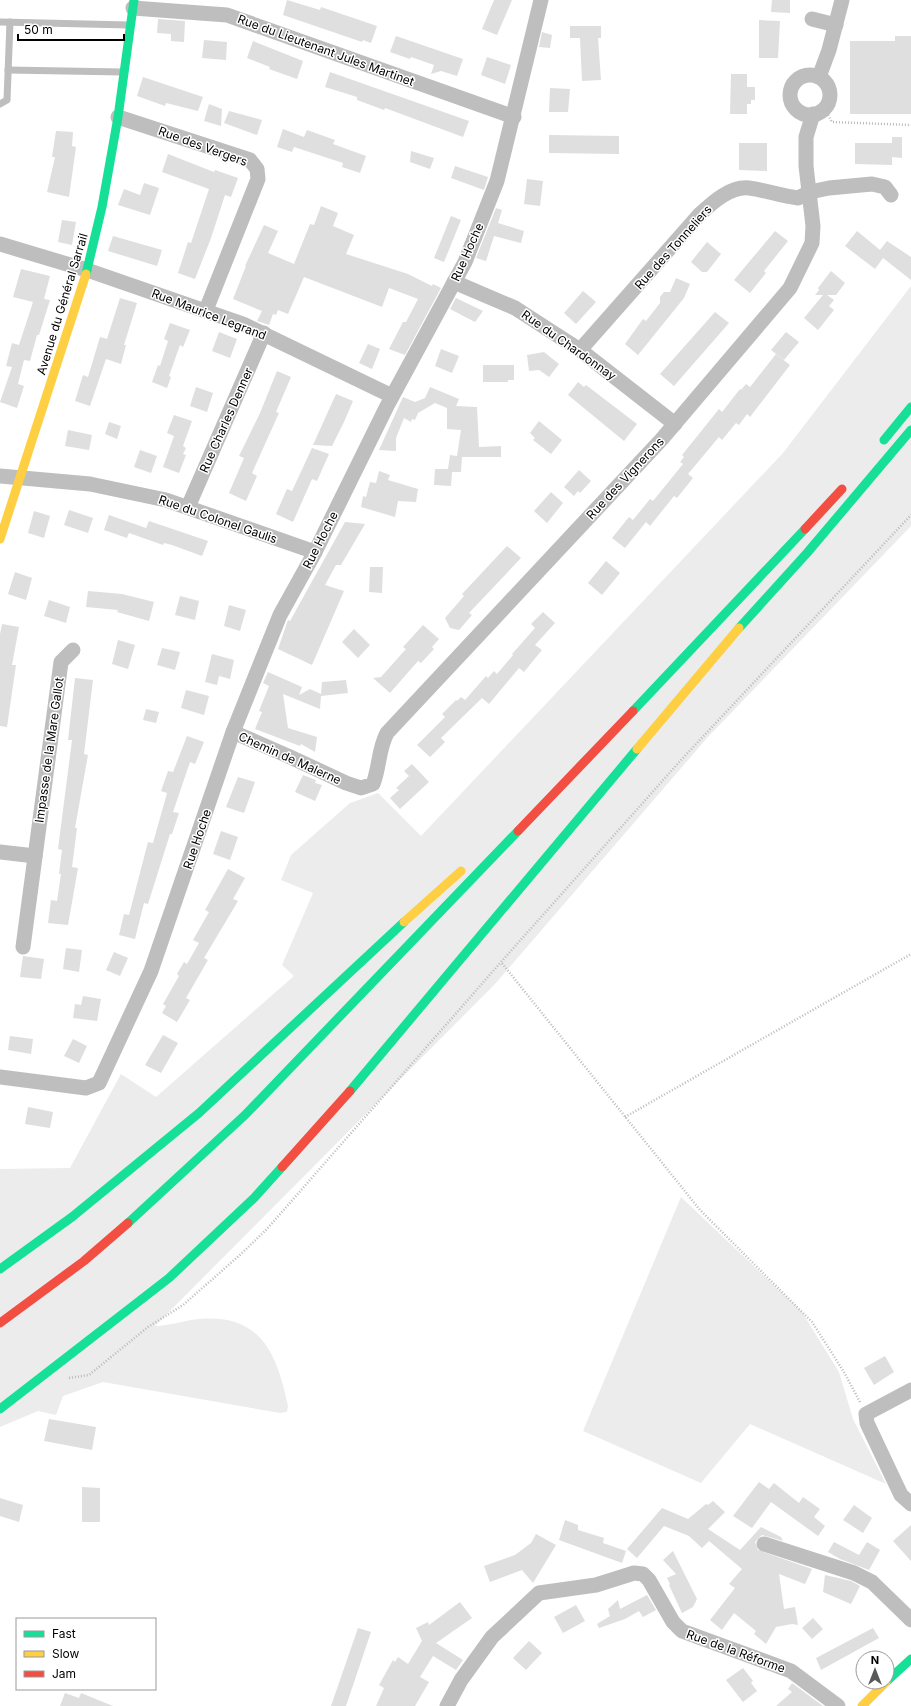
<svg xmlns="http://www.w3.org/2000/svg" width="911" height="1706" font-family="Inter,sans-serif">
  <style>
    .green { fill: #ececec }
    .building { fill: #dfdfdf }
    .lines { fill: none; stroke-linecap: round; stroke-linejoin: round }
    .path { stroke: #b9b9b9; stroke-width: 2.5; stroke-dasharray: 1 2; stroke-linecap: butt }
    .lane { stroke: #bebebe; stroke-width: 7 }
    .street { stroke: #bebebe; stroke-width: 15 }
    .fast { stroke: #16e098; stroke-width: 9 }
    .slow { stroke: #ffcf43; stroke-width: 9 }
    .jam { stroke: #f24e42; stroke-width: 9 }
    .labels { text-anchor: middle; dominant-baseline: central; stroke-width: 3; stroke-linejoin: round; paint-order: stroke }
    .street-label { font-size: 12px; fill: #000; stroke: #fff }
  </style>
  <rect width="100%" height="100%" fill="#fff"/>
  <g class="green">
    <path d="M911,286V526L707,738L495,984L155,1326C169,1326 185,1320 200,1319C261,1314 277,1354 288,1406L287,1412L280,1413L103,1382L63,1396L56,1415L38,1411L0,1427V1169L70,1168L121,1074L156,1097L294,976L282,965L313,893L281,880L291,855L350,803L378,793L421,836L783,453Z"/>
    <path d="M681,1197L802,1312L839,1372L853,1419L886,1484L750,1424L701,1483L583,1431Z"/>
  </g>
  <g class="building">
    <path d="M287,0L320,10L321,7L377,26L371,43L363,40L362,42L283,15Z"/>
    <path d="M494,0H512L497,35L482,29Z"/>
    <path d="M772,0H790V13L771,12Z"/>
    <path d="M158,19L185,21L184,42L171,41V34L157,33Z"/>
    <path d="M759,20L780,21L778,58H759Z"/>
    <path d="M570,26H601V38H598L601,80L582,81L580,38H570Z"/>
    <path d="M542,32L552,35L550,48L539,47Z"/>
    <path d="M396,36L463,59L457,76L441,71L431,74L434,65L411,57L410,59L390,52Z"/>
    <path d="M895,36H911V114H850V41H895Z"/>
    <path d="M204,40L227,42L226,60L202,58Z"/>
    <path d="M253,41L303,61L297,79L269,69L270,67L247,58Z"/>
    <path d="M487,57L511,65L505,84L481,75Z"/>
    <path d="M330,72L469,121L463,137L385,108L384,110L357,100V97L325,87Z"/>
    <path d="M731,74H747V87H755V100H751V104H747V114H730Z"/>
    <path d="M143,77L203,97L198,111L166,103L165,106L137,96Z"/>
    <path d="M550,88L570,89L568,112H549Z"/>
    <path d="M209,104L222,109L221,126L204,121Z"/>
    <path d="M229,111L262,120L257,135L224,123Z"/>
    <path d="M283,129L304,137L307,130L335,140L333,144L366,156L360,173L342,167L343,163L294,147L292,152L277,147Z"/>
    <path d="M56,131L73,132L72,146L76,147L69,197L47,192L55,157H52Z"/>
    <path d="M549,135L619,136V154L549,153Z"/>
    <path d="M892,137H902V158L892,157V165L855,164V143H892Z"/>
    <path d="M739,143H767V171L739,170Z"/>
    <path d="M411,151L434,158L430,169L410,162Z"/>
    <path d="M168,154L214,172L215,170L238,178L231,197L225,195L211,238L195,279L178,273L188,242L191,243L209,189L162,172Z"/>
    <path d="M455,166L488,177L484,190L451,178Z"/>
    <path d="M527,179L543,181L540,206L524,204Z"/>
    <path d="M144,183L159,188L150,215L118,205L124,189L140,195Z"/>
    <path d="M321,206L338,213L333,226L354,235L346,254L408,274L432,286L433,284L441,288L405,355L389,349L403,322H406L418,299L389,288L382,307L304,277L288,314L278,310L276,315L273,314L269,325L257,321L262,311L233,299L246,266H245L264,225L278,231L268,253L294,264L310,224L314,225Z"/>
    <path d="M496,208L502,210L498,223L524,231L521,243L494,236L486,261L476,258Z"/>
    <path d="M451,216L461,220L444,262L434,258Z"/>
    <path d="M62,220L76,222L72,245L58,242Z"/>
    <path d="M775,231L788,241L764,271L766,273L750,293L734,280Z"/>
    <path d="M857,231L880,250L887,241L911,257V280L883,258L875,269L845,246Z"/>
    <path d="M113,236L162,250L157,266L108,251Z"/>
    <path d="M707,242L721,254L707,272H702L691,262Z"/>
    <path d="M21,269L50,276L44,299L50,300L39,335H37L30,361L24,360L18,384L24,386L17,408L0,402L12,367L6,366L12,343L19,345L33,302L13,297Z"/>
    <path d="M831,271L845,283L836,295H827L834,300L829,306L834,310L818,330L804,318L823,295H815L819,290L818,288Z"/>
    <path d="M676,278L690,284L684,298L638,355L625,344L643,319L646,321L660,303V297L664,292H670Z"/>
    <path d="M583,291L596,302L576,324L564,313Z"/>
    <path d="M120,298L137,303L124,345H126L121,364L106,359L90,406L75,401L83,375L88,377L100,337L107,339Z"/>
    <path d="M456,298L483,311L475,322L450,309Z"/>
    <path d="M715,312L729,323L674,386L660,374Z"/>
    <path d="M170,323L190,330L183,347L180,345L169,376L171,377L167,388L152,382L158,365L160,366L168,341L164,339Z"/>
    <path d="M219,332L237,339L230,358L212,351Z"/>
    <path d="M786,332L799,342L784,360L771,350Z"/>
    <path d="M368,344L380,349L372,369L359,363Z"/>
    <path d="M441,349L459,356L452,373L435,366Z"/>
    <path d="M544,352L559,364L549,377L539,370L529,371L527,355Z"/>
    <path d="M776,354L790,365L750,417L747,414L739,425L736,423L722,440L719,437L688,474L693,478L677,498L674,496L650,526L646,522L625,548L612,538L629,517L633,520L650,499L653,501L683,464L680,462L684,457L682,455L719,409L722,412L740,389L741,390L746,384L750,387Z"/>
    <path d="M483,365H514V380H508V382H483Z"/>
    <path d="M277,371L291,377L276,412L279,413L252,473L257,476L246,501L229,493L244,458L239,456L260,413Z"/>
    <path d="M578,382L584,387L586,385L637,424L624,441L568,395Z"/>
    <path d="M196,387L213,393L207,412L190,406Z"/>
    <path d="M430,387L459,399L456,406L477,407L479,447L501,446V457H462L461,472H452L451,486L434,485L435,469H448L450,455L457,456L461,430L447,429V408L435,403L418,413L415,420L412,419L411,422L404,418L396,438V451L379,450L403,397L415,402L425,398Z"/>
    <path d="M336,394L353,401L344,422L332,446L313,445Z"/>
    <path d="M174,415L192,421L183,446L186,448L183,454L186,455L179,473L163,467L174,436L167,433Z"/>
    <path d="M539,421L562,440L551,454L533,440L535,438L530,433Z"/>
    <path d="M109,422L121,426L117,439L105,434Z"/>
    <path d="M68,430L92,435L89,450L65,446Z"/>
    <path d="M312,448L329,454L317,481L312,479L293,522L276,514L287,489L292,491Z"/>
    <path d="M140,450L157,456L151,473L134,467Z"/>
    <path d="M579,470L591,481L580,493L578,491L574,496L564,487Z"/>
    <path d="M379,471L390,475L388,480L418,489L416,502L398,501L395,517L361,507L363,496L366,497L370,482L376,483Z"/>
    <path d="M551,492L563,503L547,523L534,511Z"/>
    <path d="M69,510L93,518L88,533L64,525Z"/>
    <path d="M34,511L50,516L44,538L28,533Z"/>
    <path d="M109,515L146,528L149,521L208,541L202,556L172,545L164,543L163,545L129,533L127,538L104,530Z"/>
    <path d="M345,522L365,524L341,565H336L325,585L344,591L312,665L278,649L288,620L290,621Z"/>
    <path d="M507,546L521,558L469,613L472,615L459,630L450,628L445,618L464,596L462,594Z"/>
    <path d="M606,561L620,573L602,595L588,583Z"/>
    <path d="M370,567H383L382,593L369,592Z"/>
    <path d="M15,572L32,578L26,600L8,594Z"/>
    <path d="M88,591L122,594L154,602L149,621L117,612L118,610L86,607Z"/>
    <path d="M180,596L199,601L195,620L175,615Z"/>
    <path d="M49,600L70,607L66,623L44,616Z"/>
    <path d="M229,605L246,610L240,631L224,626Z"/>
    <path d="M543,612L555,623L535,645L542,650L524,672L519,668L489,704L482,698L441,738L445,742L430,757L417,745L445,717L442,714L456,700L457,701L461,697L465,700L486,676L488,678L494,671L497,674L513,655L512,654L535,628L531,624Z"/>
    <path d="M2,624L19,627L12,665H16L7,727L0,726V634Z"/>
    <path d="M423,625L439,639L432,647L434,649L421,663L418,661L390,693L373,678L381,677L406,649L403,647Z"/>
    <path d="M354,629L370,645L358,658L342,642Z"/>
    <path d="M118,640L135,645L128,669L112,664Z"/>
    <path d="M162,648L180,652L175,670L157,665Z"/>
    <path d="M212,654L234,660L230,679L219,676L217,685L205,682Z"/>
    <path d="M268,672L302,687L299,695L310,689L321,694L322,682L346,680L348,693L321,696L320,709L283,694L288,728L317,737L315,752L301,744L300,746L255,729L262,712L259,711L269,686L263,683Z"/>
    <path d="M75,678L93,680L84,754L88,755L75,828H77L72,867L78,868L68,925L48,923L51,900L57,901L61,874H59L62,850L58,849L72,740H68Z"/>
    <path d="M186,690L209,696L204,715L181,708Z"/>
    <path d="M146,709L159,712L156,723L143,720Z"/>
    <path d="M187,736L204,742L195,764L190,762L173,812L179,813L172,834H170L148,904L144,903L135,939L119,935L124,914L129,915L148,842L153,843L167,793L161,791L168,771L173,772Z"/>
    <path d="M412,764L429,782L400,809L390,798L399,790L396,788L409,776L404,771Z"/>
    <path d="M303,775L316,780L315,783L322,785L315,801L295,792Z"/>
    <path d="M238,777L255,782L244,813L226,807Z"/>
    <path d="M221,831L238,837L230,860L213,854Z"/>
    <path d="M228,869L245,878L233,899L238,901L204,958L208,960L186,998L190,1000L177,1022L162,1013L166,1006L163,1004L179,976L177,974L184,962L187,964L199,943L193,940L209,912L205,910Z"/>
    <path d="M66,948L82,950L79,972L63,969Z"/>
    <path d="M114,952L128,958L120,976L106,970Z"/>
    <path d="M23,956L44,959L41,979L20,977Z"/>
    <path d="M83,996L101,999L97,1021L73,1018L75,1004L81,1005Z"/>
    <path d="M163,1035L178,1043L161,1073L145,1065Z"/>
    <path d="M10,1036L33,1039L31,1054L8,1050Z"/>
    <path d="M73,1039L87,1046L79,1063L64,1056Z"/>
    <path d="M28,1107L53,1112L50,1128L25,1124Z"/>
    <path d="M885,1356L894,1372L874,1385L864,1368Z"/>
    <path d="M49,1419L96,1427L92,1450L44,1441Z"/>
    <path d="M759,1482L769,1489L774,1483L799,1503L803,1497L820,1509L814,1517L825,1526L818,1536L771,1502L752,1528L733,1516Z"/>
    <path d="M82,1487L100,1488V1522H82Z"/>
    <path d="M0,1498L23,1505L19,1522L0,1516Z"/>
    <path d="M713,1501L725,1512L708,1529L740,1550L761,1527L781,1537L783,1541L762,1535L755,1542L758,1550L812,1569L805,1584L779,1574L784,1609L795,1607L798,1625L792,1624L776,1627L766,1644L754,1634L756,1631L734,1613L722,1630L710,1620L735,1588L729,1584L742,1569L709,1541L702,1548L689,1536L664,1526L637,1558L627,1549L662,1508L688,1519L706,1504L708,1505Z"/>
    <path d="M854,1505L872,1518L863,1533L843,1520Z"/>
    <path d="M565,1520L578,1525V1530L604,1538L603,1543L626,1551L622,1563L559,1540Z"/>
    <path d="M911,1525V1561L893,1541Z"/>
    <path d="M536,1534L556,1545L533,1583L522,1570L490,1582L484,1566L515,1555L531,1543Z"/>
    <path d="M834,1542L859,1555L867,1542L880,1550L869,1570L840,1559L828,1552Z"/>
    <path d="M673,1551L697,1599L693,1607L682,1613L669,1585L670,1584L667,1578L676,1574L663,1560Z"/>
    <path d="M825,1575L851,1581L860,1586L851,1604L823,1592Z"/>
    <path d="M647,1595L656,1610L643,1617L639,1611L625,1619L599,1628L597,1624L610,1616L608,1609L618,1600L620,1609Z"/>
    <path d="M460,1602L472,1618L436,1643L463,1660L456,1670L433,1656L420,1677L429,1682L415,1706H376L384,1688L379,1685L393,1660L395,1662L398,1657L408,1664L422,1641L416,1628L428,1622L429,1625Z"/>
    <path d="M576,1605L585,1621L563,1633L554,1617Z"/>
    <path d="M813,1618L823,1629L812,1639L802,1628Z"/>
    <path d="M358,1628L371,1632L346,1706H331Z"/>
    <path d="M873,1628L879,1638L821,1670L816,1658Z"/>
    <path d="M529,1641L542,1653L526,1670L513,1658Z"/>
    <path d="M743,1668L753,1681L751,1683L757,1691L743,1702L726,1680Z"/>
    <path d="M792,1683L823,1706H776L792,1692L788,1689Z"/>
    <path d="M65,1693L79,1698L81,1693L113,1706H60Z"/>
  </g>
  <g class="lines">
    <g class="path">
      <path d="M828,115L832,122L911,125"/>
      <path d="M625,1117L911,954"/>
      <path d="M69,1378L89,1375L148,1327L183,1305L241,1254L267,1229L501,962"/>
      <path d="M860,1402L844,1372L812,1322L700,1210L501,962L682,759L911,515"/>
    </g>
    <g class="lane">
      <path d="M0,22L129,25"/>
      <path d="M8,70L122,72"/>
      <path d="M0,104L7,100L10,22"/>
    </g>
    <g class="street">
      <path d="M133,8L227,15L514,117"/>
      <path d="M812,19L836,25"/>
      <circle cx="810" cy="95" r="20"/>
      <path d="M819,77L829,50L842,0"/>
      <path d="M118,117L250,160L257,169L258,179L206,310"/>
      <path d="M0,244L87,270L243,324L392,396"/>
      <path d="M454,282L515,308L580,350L675,424"/>
      <path d="M580,350L700,214C712,203 730,186 749,188C765,190 781,196 798,198L810,192L829,188L872,184L885,187L891,195"/>
      <path d="M0,476L90,484L166,500L315,552"/>
      <path d="M188,507L264,333"/>
      <path d="M233,732L288,756L346,783L361,788L373,784C380,766 378,750 387,733L661,440L790,288L812,243L813,226L806,166V137L813,114"/>
      <path d="M0,852L35,856"/>
      <path d="M23,947L61,662L73,650"/>
      <path d="M0,1077L86,1088L99,1083L151,971L233,732L280,615L315,552L387,406L465,262L497,181L541,0"/>
      <path d="M911,1390L866,1414L867,1423L901,1495L911,1504"/>
      <path d="M764,1544L854,1573L872,1582L911,1620"/>
      <path d="M447,1706L461,1680L492,1637L539,1593L596,1585L634,1573L643,1574L649,1580L673,1622L682,1631L791,1671L838,1706"/>
    </g>
    <g class="fast">
      <path d="M86,274L102,207L118,117L134,0"/>
      <path d="M884,440L911,407"/>
      <path d="M739,628L807,553L911,430"/>
      <path d="M633,711L805,529"/>
      <path d="M350,1091L637,749"/>
      <path d="M128,1223L245,1115L518,831"/>
      <path d="M0,1269L72,1217L199,1113L404,922"/>
      <path d="M0,1409L169,1278L254,1198L282,1167"/>
      <path d="M887,1681L911,1659"/>
    </g>
    <g class="slow">
      <path d="M0,539L86,274"/>
      <path d="M637,749L739,628"/>
      <path d="M404,922L461,871"/>
      <path d="M862,1706L886,1682"/>
    </g>
    <g class="jam">
      <path d="M805,529L842,489"/>
      <path d="M518,831L633,711"/>
      <path d="M282,1167L350,1091"/>
      <path d="M0,1323L84,1261L128,1223"/>
    </g>
  </g>
  <g class="labels">
    <g class="street-label">
      <text transform="translate(326 50) rotate(20)">Rue du Lieutenant Jules Martinet</text>
      <text transform="translate(203 146) rotate(20)">Rue des Vergers</text>
      <text transform="translate(673 247) rotate(-48)">Rue des Tonneliers</text>
      <text transform="translate(467 252) rotate(-66)">Rue Hoche</text>
      <text transform="translate(62 304) rotate(-73)">Avenue du Général Sarrail</text>
      <text transform="translate(209 314) rotate(21)">Rue Maurice Legrand</text>
      <text transform="translate(569 345) rotate(35)">Rue du Chardonnay</text>
      <text transform="translate(226 420) rotate(-66)">Rue Charles Denner</text>
      <text transform="translate(625 478) rotate(-47)">Rue des Vignerons</text>
      <text transform="translate(218 519) rotate(19)">Rue du Colonel Gaulis</text>
      <text transform="translate(320 540) rotate(-63)">Rue Hoche</text>
      <text transform="translate(49 750) rotate(-82)">Impasse de la Mare Gallot</text>
      <text transform="translate(290 758) rotate(24)">Chemin de Malerne</text>
      <text transform="translate(197 839) rotate(-71)">Rue Hoche</text>
      <text transform="translate(736 1651) rotate(20)">Rue de la Réforme</text>
    </g>
  </g>
  <rect x="16" y="1618" width="140" height="72" fill="#ffffff" stroke="#999999"/>
  <rect x="24" y="1631" width="20" height="6" fill="#16e098" stroke="#999999"/>
  <text x="52" y="1638" font-size="12" fill="#000000">Fast</text>
  <rect x="24" y="1651" width="20" height="6" fill="#ffcf43" stroke="#999999"/>
  <text x="52" y="1658" font-size="12" fill="#000000">Slow</text>
  <rect x="24" y="1671" width="20" height="6" fill="#f24e42" stroke="#999999"/>
  <text x="52" y="1678" font-size="12" fill="#000000">Jam</text>
  <g transform="translate(875 1670)"><circle r="19" fill="#ffffff" stroke="#999999"/>
  <path d="M0-3L7 15L0 10L-7 15Z" fill="#595959"/>
  <text y="-6" font-size="11" font-weight="bold" text-anchor="middle" fill="#000000">N</text>
  </g>
  <path d="M18 34v6h106v-6" fill="none" stroke="#000000" stroke-width="2"/>
  <text x="24" y="34" font-size="12" fill="#000000" stroke="#ffffff" stroke-width="3" paint-order="stroke">50 m</text>
</svg>
